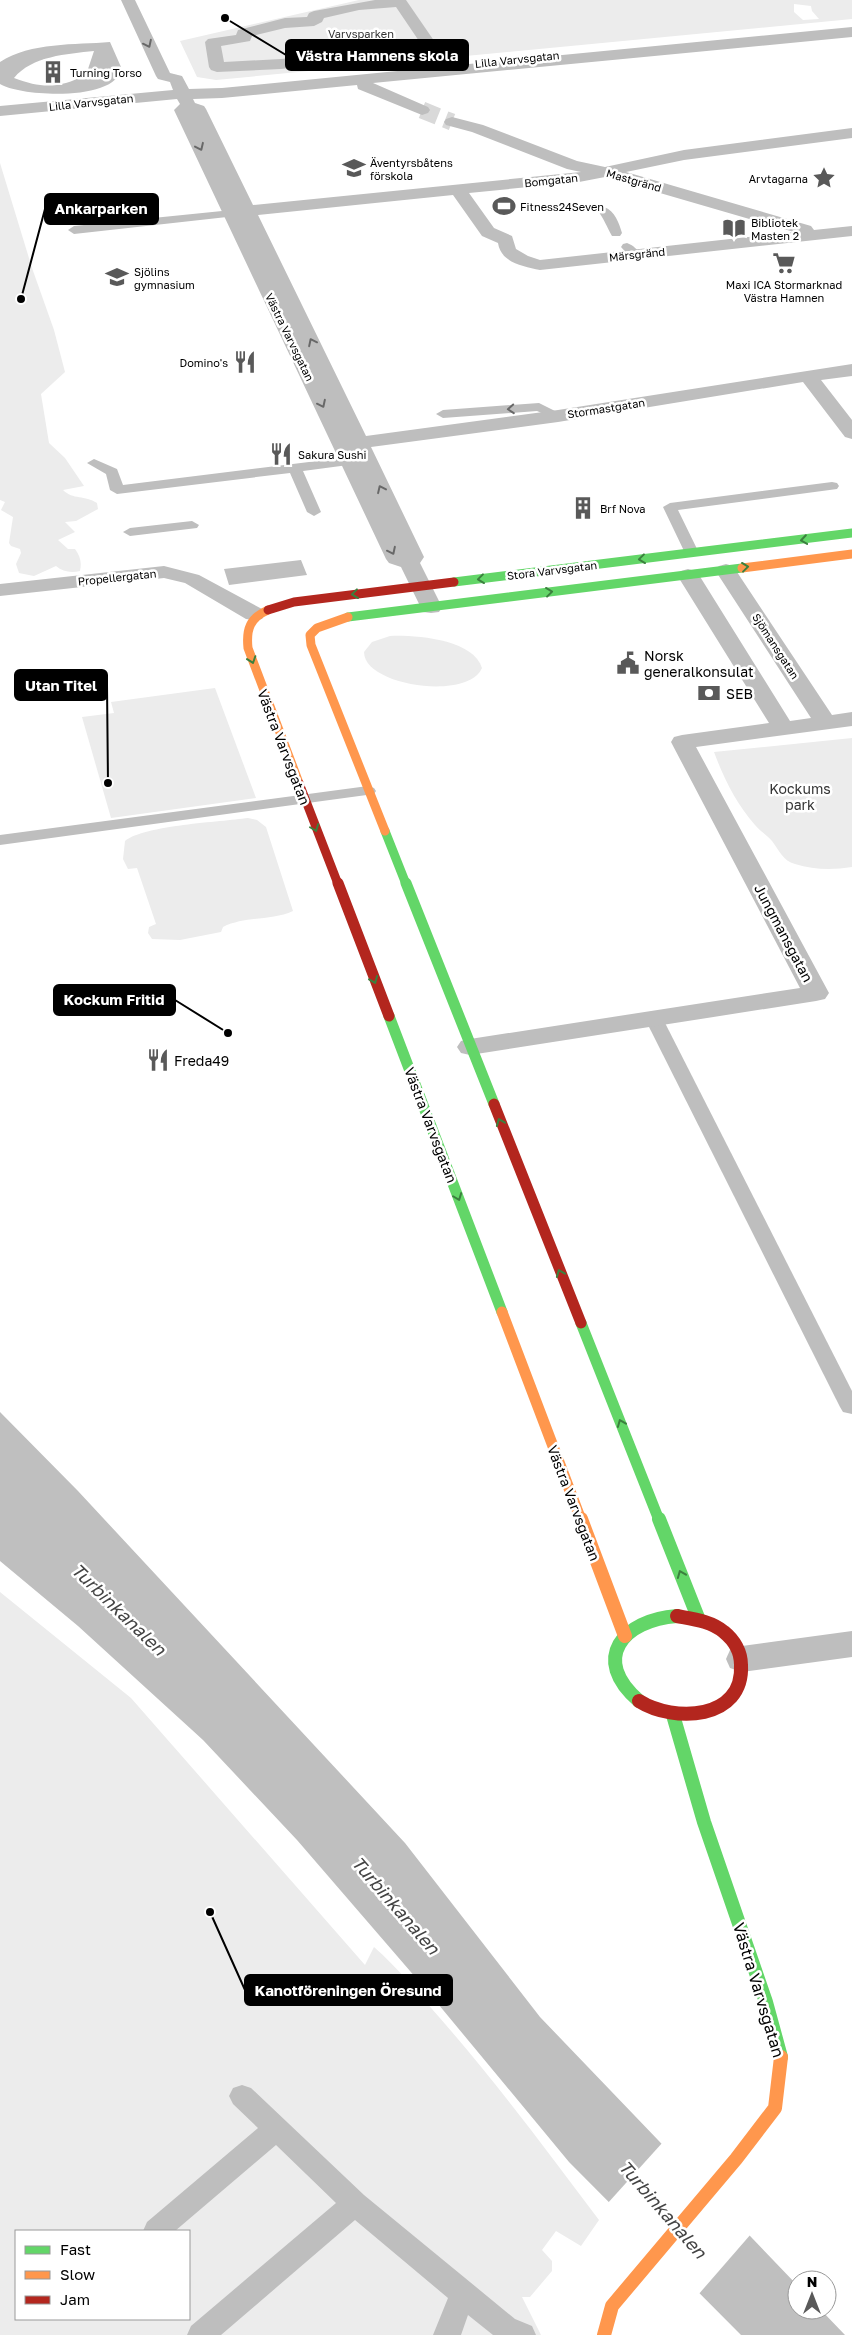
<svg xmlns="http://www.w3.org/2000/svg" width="852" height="2335" font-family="'Golos Text',sans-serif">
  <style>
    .green { fill: #ececec; fill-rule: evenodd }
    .water { fill: #bfbfbf; fill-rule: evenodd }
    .pier { fill: #fff }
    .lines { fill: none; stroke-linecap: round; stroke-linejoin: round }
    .street-tunnel { stroke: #d9d9d9; stroke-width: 17; stroke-dasharray: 17 8; stroke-linecap: butt }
    .lane { fill: #bebebe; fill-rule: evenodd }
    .street { fill: #bebebe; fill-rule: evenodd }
    .fast-far2 { stroke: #63d668; stroke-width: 9 }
    .fast-far1 { stroke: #63d668; stroke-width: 11 }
    .fast { stroke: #63d668; stroke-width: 14 }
    .slow-far2 { stroke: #ff974d; stroke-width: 9 }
    .slow-far1 { stroke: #ff974d; stroke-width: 11 }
    .slow { stroke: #ff974d; stroke-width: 14 }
    .jam-far2 { stroke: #b3261e; stroke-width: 9 }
    .jam-far1 { stroke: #b3261e; stroke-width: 11 }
    .jam { stroke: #b3261e; stroke-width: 14 }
    .oneway { stroke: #686868 }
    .oneway2 { stroke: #3b803e }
    .labels { text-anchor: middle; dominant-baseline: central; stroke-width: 5; stroke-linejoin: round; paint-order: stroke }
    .far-park-label { font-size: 11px; fill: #333; stroke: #fff }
    .far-street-label { font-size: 11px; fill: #000; stroke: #fff }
    .far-poi-label { font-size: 11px; fill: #000; stroke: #fff; text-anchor: start }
    .poi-label { font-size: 14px; fill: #000; stroke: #fff; text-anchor: start }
    .street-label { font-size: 14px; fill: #000; stroke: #fff }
    .park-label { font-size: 14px; fill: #333; stroke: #fff }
    .near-street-label { font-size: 16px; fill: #000; stroke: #fff }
    .near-water-label { font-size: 18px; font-style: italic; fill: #444; stroke: #fff }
    .leader { fill: none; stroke: #000; stroke-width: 2 }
    .callout-dot { fill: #000; stroke: #fff; stroke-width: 2 }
    .callout { fill: #000; stroke: #000; stroke-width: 2 }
    .callout-label { font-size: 15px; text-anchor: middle; font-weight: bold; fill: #fff }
  </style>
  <rect width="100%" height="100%" fill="#fff"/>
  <g class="green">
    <path d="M359,0H852V19L216,80L197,77L180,41ZM794,4L811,6L812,11L819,19L803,20L794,12Z"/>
    <path d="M0,163L32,268L54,330L65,372L41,394L49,443L65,458L84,486L63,490C73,500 85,495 97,503L98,509L76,521L65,522L75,532L58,540L68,549H75C80,556 82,562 80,571C71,573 63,572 56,566L34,576L19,573L16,564L21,553L20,549L11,546L9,543L13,517L1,510L5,502L0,500Z"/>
    <path d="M390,636C415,635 473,639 482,668C468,701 364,686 364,652L372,642Z"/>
    <path d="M215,688L256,798L111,818L82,717L114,713L111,702Z"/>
    <path d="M852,738V867C833,870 814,870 795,864C783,861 779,850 772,841C767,835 760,831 755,825C736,803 724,779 714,752Z"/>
    <path d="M248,818L257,820L266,827L293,911C271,921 245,916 223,927L221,932L180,940L152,939L148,933L149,927L156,924L137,868L128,869L123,859L125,841C145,825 220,822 248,818Z"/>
    <path d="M0,1592L131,1698L365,1965L374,1947C398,1968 418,1993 439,2017C496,2082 547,2151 599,2220L581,2246L556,2231L542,2250L552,2261V2271L530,2297H522L541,2335H0ZM16,2231H189V2319H16Z"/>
  </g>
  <g class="water">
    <path d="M110,42L121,67C120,102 21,97 0,84V62C31,42 75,45 110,42ZM94,51L86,75C59,88 43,89 14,78C32,56 67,54 94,51Z"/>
    <path d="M301,560L307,575L229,585L224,569Z"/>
    <path d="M0,1412L78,1491L405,1843L540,2017L797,2285V2310H821L845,2335H741L569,2162L429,1993L297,1840L203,1740L78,1626L0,1561Z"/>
  </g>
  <path class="pier" d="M663,2142L751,2234L698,2295L607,2204Z"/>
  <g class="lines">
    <path class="street-tunnel" d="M422,110L452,122"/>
    <g class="lane">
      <path d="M604,207C615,211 619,223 622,233L620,236H612C607,227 604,219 598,211Z"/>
      <path d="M232,210L236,212L238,214L236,216L74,234L68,230L74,226Z"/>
      <path d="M627,243C633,245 638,250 641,255L639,258H631L621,247L623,244Z"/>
      <path d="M539,403L565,416L558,420L537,411L443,418L436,414L443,410Z"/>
      <path d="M366,455L373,459L371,462L303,471L321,512L314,516L307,512L290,473L117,494L110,490L106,474L87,463L94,459L117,469L123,485Z"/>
      <path d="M832,482L837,483L839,486L837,489L678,510L699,553L692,557L685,553L663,507L670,503Z"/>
      <path d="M192,521L199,525L197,528L130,536L123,532L130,528Z"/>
      <path d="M368,786L374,788L376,791L374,794L0,845V835Z"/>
      <path d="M654,1014L660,1015L663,1019L852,1391V1414L843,1412L840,1407L645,1019L648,1015Z"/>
      <path d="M242,2085L251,2088L364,2195L515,2319L532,2326L536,2335H493L468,2315L461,2335H433L448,2298L355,2220L221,2335H187L191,2326L336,2203L276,2145L175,2231H143L147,2222L258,2128L233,2104L229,2096L233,2088Z"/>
    </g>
    <g class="street">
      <path d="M121,0H135L170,73L182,76L189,89L222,88L852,27V37L373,83L428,107L430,110L428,113L422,115L358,89L357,85L222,98L193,99L195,103L204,106L206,109L253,205L581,172L567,169L472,132L446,125L444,122L446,119L452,117L483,125L577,161L605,167L684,150L852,128V138L684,160L626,172L811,226L814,230L852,226V236L540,270C523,266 501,263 498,243L482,236L453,195L258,215L366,436L558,410L852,364V376L821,380L852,420V439L845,437L803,382L558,422L371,447L424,557L420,563L442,607L439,612L431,613L423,612L401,567L389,563L386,559L174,110L180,104L177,99L0,116V106L173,90L170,82L158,79L156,76ZM605,177L794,232L540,260L528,256L516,249L512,236L494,228L469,193L579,182Z"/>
      <path d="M375,0H406L439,48L436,51L281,69L217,72L211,70L209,67L205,42L208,39L236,35L238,30L285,18L307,17L309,13L314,11ZM396,7L421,44L281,59L224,62L221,46L250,41L252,36L285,28L314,26L322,22L324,18L359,10Z"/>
      <path d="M726,564L733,566L832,715L852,712V726L696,747L829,993L825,999L816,1001L470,1055L461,1053L457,1047L461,1041L470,1039L800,988L671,742L674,737L682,735L769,723L677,575L681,571L688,569L695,571L699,575L790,721L811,718L715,570L719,566Z"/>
      <path d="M164,566L199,575L262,609L265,614L262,619L254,620L246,619L185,583L164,578L0,596V584Z"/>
      <path d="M852,1631V1657L742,1672L730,1668L726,1659L730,1650L742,1646Z"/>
    </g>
    <g class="fast-far2">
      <path d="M454,582L852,533"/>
      <path d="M348,617L742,568"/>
      <path d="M385,831L406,884"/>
    </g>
    <g class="fast-far1">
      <path d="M406,883L494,1104"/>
      <path d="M389,1016L502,1312"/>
      <path d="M581,1323L659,1520"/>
    </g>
    <g class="fast">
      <path d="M659,1519L699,1620"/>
      <path d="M639,1701C590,1659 623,1620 677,1616"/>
      <path d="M673,1715L704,1822L766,2002L781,2057"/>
    </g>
    <g class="slow-far2">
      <path d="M742,568L852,554"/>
      <path d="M268,610C250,618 246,629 248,648L299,783"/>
      <path d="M348,617L317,628L310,635L311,645L385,831"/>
    </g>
    <path class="slow-far1" d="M502,1312L581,1520"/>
    <g class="slow">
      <path d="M581,1519L625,1636"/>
      <path d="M604,2335L612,2306L736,2159L775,2108L781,2057"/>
    </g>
    <g class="jam-far2">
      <path d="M268,610L294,602L454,582"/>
      <path d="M299,783L338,884"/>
    </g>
    <g class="jam-far1">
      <path d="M338,883L389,1016"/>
      <path d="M494,1104L581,1323"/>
    </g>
    <path class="jam" d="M639,1701C674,1723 744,1720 741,1665C741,1652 734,1640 724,1632C711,1621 693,1619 677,1616"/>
  </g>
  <defs><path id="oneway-chevron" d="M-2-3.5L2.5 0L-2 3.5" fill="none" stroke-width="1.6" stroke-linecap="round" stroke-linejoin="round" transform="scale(1.25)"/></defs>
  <g class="oneway">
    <use href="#oneway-chevron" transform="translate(148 44) rotate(64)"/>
    <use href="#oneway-chevron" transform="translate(200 147) rotate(65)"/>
    <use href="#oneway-chevron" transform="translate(312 342) rotate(-116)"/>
    <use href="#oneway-chevron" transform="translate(322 404) rotate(64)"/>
    <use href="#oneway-chevron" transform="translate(511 409) rotate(176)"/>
    <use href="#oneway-chevron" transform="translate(381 489) rotate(-115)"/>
    <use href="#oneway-chevron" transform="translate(392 551) rotate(64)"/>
  </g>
  <g class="oneway2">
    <use href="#oneway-chevron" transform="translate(804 540) rotate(172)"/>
    <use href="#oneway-chevron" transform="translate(642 559) rotate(173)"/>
    <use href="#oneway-chevron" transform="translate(745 567) rotate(-7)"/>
    <use href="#oneway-chevron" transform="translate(481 579) rotate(173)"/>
    <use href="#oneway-chevron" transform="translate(549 592) rotate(-7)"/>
    <use href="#oneway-chevron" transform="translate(355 594) rotate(173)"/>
    <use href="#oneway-chevron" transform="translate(252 660) rotate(71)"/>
    <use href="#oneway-chevron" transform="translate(315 828) rotate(69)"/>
    <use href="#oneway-chevron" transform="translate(374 980) rotate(68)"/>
    <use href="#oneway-chevron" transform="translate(500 1122) rotate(-112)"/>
    <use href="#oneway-chevron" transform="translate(458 1197) rotate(69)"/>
    <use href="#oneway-chevron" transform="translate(560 1273) rotate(-112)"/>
    <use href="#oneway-chevron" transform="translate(621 1423) rotate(-112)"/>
    <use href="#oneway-chevron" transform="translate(681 1574) rotate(-112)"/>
  </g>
  <defs>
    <symbol id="building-bare" viewBox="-9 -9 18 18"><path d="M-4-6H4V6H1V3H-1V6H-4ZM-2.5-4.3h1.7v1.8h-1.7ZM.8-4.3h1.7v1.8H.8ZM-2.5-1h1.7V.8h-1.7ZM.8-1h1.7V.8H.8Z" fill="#595959" stroke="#fff" stroke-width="2.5" paint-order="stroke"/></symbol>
    <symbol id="school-bare" viewBox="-9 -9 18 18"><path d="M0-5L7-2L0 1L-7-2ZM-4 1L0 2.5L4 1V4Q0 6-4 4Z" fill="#595959" stroke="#fff" stroke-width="2.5" paint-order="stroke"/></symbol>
    <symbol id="sight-bare" viewBox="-9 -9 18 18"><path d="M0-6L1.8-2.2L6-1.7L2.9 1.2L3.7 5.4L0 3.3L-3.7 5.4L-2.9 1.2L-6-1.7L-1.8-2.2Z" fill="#595959" stroke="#fff" stroke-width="2.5" paint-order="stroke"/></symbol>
    <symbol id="stadium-bare" viewBox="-9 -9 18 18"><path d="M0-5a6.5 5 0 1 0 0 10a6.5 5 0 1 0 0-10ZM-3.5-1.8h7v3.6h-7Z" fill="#595959" stroke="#fff" stroke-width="2.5" paint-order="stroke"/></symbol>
    <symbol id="library-bare" viewBox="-9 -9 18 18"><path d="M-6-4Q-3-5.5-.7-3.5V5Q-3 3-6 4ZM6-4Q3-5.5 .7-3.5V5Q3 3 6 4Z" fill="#595959" stroke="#fff" stroke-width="2.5" paint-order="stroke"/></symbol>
    <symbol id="supermarket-bare" viewBox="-9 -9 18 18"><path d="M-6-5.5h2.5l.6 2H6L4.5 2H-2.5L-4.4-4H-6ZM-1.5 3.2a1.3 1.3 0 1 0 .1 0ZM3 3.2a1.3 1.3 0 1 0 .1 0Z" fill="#595959" stroke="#fff" stroke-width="2.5" paint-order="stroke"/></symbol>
    <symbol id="restaurant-bare" viewBox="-9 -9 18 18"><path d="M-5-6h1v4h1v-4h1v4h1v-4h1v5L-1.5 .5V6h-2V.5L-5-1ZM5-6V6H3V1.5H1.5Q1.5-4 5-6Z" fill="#595959" stroke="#fff" stroke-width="2.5" paint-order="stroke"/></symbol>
    <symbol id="civic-bare" viewBox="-9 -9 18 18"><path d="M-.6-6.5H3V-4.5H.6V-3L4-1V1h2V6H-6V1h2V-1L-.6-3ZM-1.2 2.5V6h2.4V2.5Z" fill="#595959" stroke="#fff" stroke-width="2.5" paint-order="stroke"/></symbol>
    <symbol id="bank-bare" viewBox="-9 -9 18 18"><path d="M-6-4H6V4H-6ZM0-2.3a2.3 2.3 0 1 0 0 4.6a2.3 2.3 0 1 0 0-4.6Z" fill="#595959" stroke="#fff" stroke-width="2.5" paint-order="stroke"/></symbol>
  </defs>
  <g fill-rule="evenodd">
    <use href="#building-bare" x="37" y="56" width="32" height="32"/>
    <use href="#school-bare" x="338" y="152" width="32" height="32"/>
    <use href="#sight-bare" x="808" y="162" width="32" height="32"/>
    <use href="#stadium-bare" x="488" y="190" width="32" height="32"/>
    <use href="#library-bare" x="718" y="212" width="32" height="32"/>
    <use href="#supermarket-bare" x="768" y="247" width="32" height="32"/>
    <use href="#school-bare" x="101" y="261" width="32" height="32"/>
    <use href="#restaurant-bare" x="229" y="346" width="32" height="32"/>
    <use href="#restaurant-bare" x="265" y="438" width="32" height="32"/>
    <use href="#building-bare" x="567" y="492" width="32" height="32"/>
    <use href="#civic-bare" x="612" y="647" width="32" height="32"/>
    <use href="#bank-bare" x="693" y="677" width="32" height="32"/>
    <use href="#restaurant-bare" x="142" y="1044" width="32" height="32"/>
  </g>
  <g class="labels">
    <g class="far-park-label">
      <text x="361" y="33">Varvsparken</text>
    </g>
    <g class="far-street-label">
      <text transform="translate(517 59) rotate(-6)">Lilla Varvsgatan</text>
      <text transform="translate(91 102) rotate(-6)">Lilla Varvsgatan</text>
      <text transform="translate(551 180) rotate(-6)">Bomgatan</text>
      <text transform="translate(634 180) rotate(16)">Mastgränd</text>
      <text transform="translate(637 254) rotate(-6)">Märsgränd</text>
      <text transform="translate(290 337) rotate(64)">Västra Varvsgatan</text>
      <text transform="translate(606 408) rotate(-9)">Stormastgatan</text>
      <text transform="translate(552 570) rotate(-7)">Stora Varvsgatan</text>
      <text transform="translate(117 577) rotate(-6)">Propellergatan</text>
      <text transform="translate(776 646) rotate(57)">Sjömansgatan</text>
    </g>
    <g class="far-poi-label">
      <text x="70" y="72">Turning Torso</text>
      <text x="370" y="162">Äventyrsbåtens<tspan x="370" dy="13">förskola</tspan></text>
      <text x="808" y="178" text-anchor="end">Arvtagarna</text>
      <text x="520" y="206">Fitness24Seven</text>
      <text x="751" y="222">Bibliotek<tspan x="751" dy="13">Masten 2</tspan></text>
      <text x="134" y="271">Sjölins<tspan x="134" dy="13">gymnasium</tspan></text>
      <text x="784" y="284" text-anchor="middle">Maxi ICA Stormarknad<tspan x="784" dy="13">Västra Hamnen</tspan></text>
      <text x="228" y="362" text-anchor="end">Domino's</text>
      <text x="298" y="454">Sakura Sushi</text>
      <text x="600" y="508">Brf Nova</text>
    </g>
    <g class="poi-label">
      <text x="644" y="655">Norsk<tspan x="644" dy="16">generalkonsulat</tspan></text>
      <text x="726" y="693">SEB</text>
      <text x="174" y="1060">Freda49</text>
    </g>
    <g class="street-label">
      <text transform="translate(284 747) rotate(69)">Västra Varvsgatan</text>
      <text transform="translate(784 933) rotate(62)">Jungmansgatan</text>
      <text transform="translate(431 1125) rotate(69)">Västra Varvsgatan</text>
      <text transform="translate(574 1503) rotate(69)">Västra Varvsgatan</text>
    </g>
    <g class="park-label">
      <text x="800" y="788">Kockums<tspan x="800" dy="16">park</tspan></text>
    </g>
    <g class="near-street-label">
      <text transform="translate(759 1990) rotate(73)">Västra Varvsgatan</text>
    </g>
    <g class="near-water-label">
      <text transform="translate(119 1609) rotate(44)">Turbinkanalen</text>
      <text transform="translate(396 1905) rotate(49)">Turbinkanalen</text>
      <text transform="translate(663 2209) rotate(49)">Turbinkanalen</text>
    </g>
  </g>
  <path class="leader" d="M225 18L286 55M21 299L45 209M108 783L107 685M228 1033L175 1000M210 1912L245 1990"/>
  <g class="callout-dot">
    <circle cx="225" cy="18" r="5"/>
    <circle cx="21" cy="299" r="5"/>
    <circle cx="108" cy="783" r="5"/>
    <circle cx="228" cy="1033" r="5"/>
    <circle cx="210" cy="1912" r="5"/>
  </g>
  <g class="callout">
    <rect x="286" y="40" width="182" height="30" rx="5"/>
    <rect x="45" y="194" width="113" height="30" rx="5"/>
    <rect x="15" y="670" width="92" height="30" rx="5"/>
    <rect x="54" y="985" width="121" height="30" rx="5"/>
    <rect x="245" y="1975" width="207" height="30" rx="5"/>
  </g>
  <g class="callout-label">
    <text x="377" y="61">Västra Hamnens skola</text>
    <text x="101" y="214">Ankarparken</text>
    <text x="61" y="691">Utan Titel</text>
    <text x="114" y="1005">Kockum Fritid</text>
    <text x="348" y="1996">Kanotföreningen Öresund</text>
  </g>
  <rect x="15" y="2230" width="175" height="90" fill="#ffffff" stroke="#999999"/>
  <rect x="25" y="2246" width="25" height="8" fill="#63d668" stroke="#999999"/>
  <text x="60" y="2255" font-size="15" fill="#000000">Fast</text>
  <rect x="25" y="2271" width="25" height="8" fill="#ff974d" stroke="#999999"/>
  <text x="60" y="2280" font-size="15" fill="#000000">Slow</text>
  <rect x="25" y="2296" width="25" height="8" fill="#b3261e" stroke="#999999"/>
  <text x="60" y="2305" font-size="15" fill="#000000">Jam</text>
  <g transform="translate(812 2295)"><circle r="24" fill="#ffffff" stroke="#999999"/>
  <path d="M0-4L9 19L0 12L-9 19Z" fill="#595959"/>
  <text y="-8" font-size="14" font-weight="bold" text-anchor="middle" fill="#000000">N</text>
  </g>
</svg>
